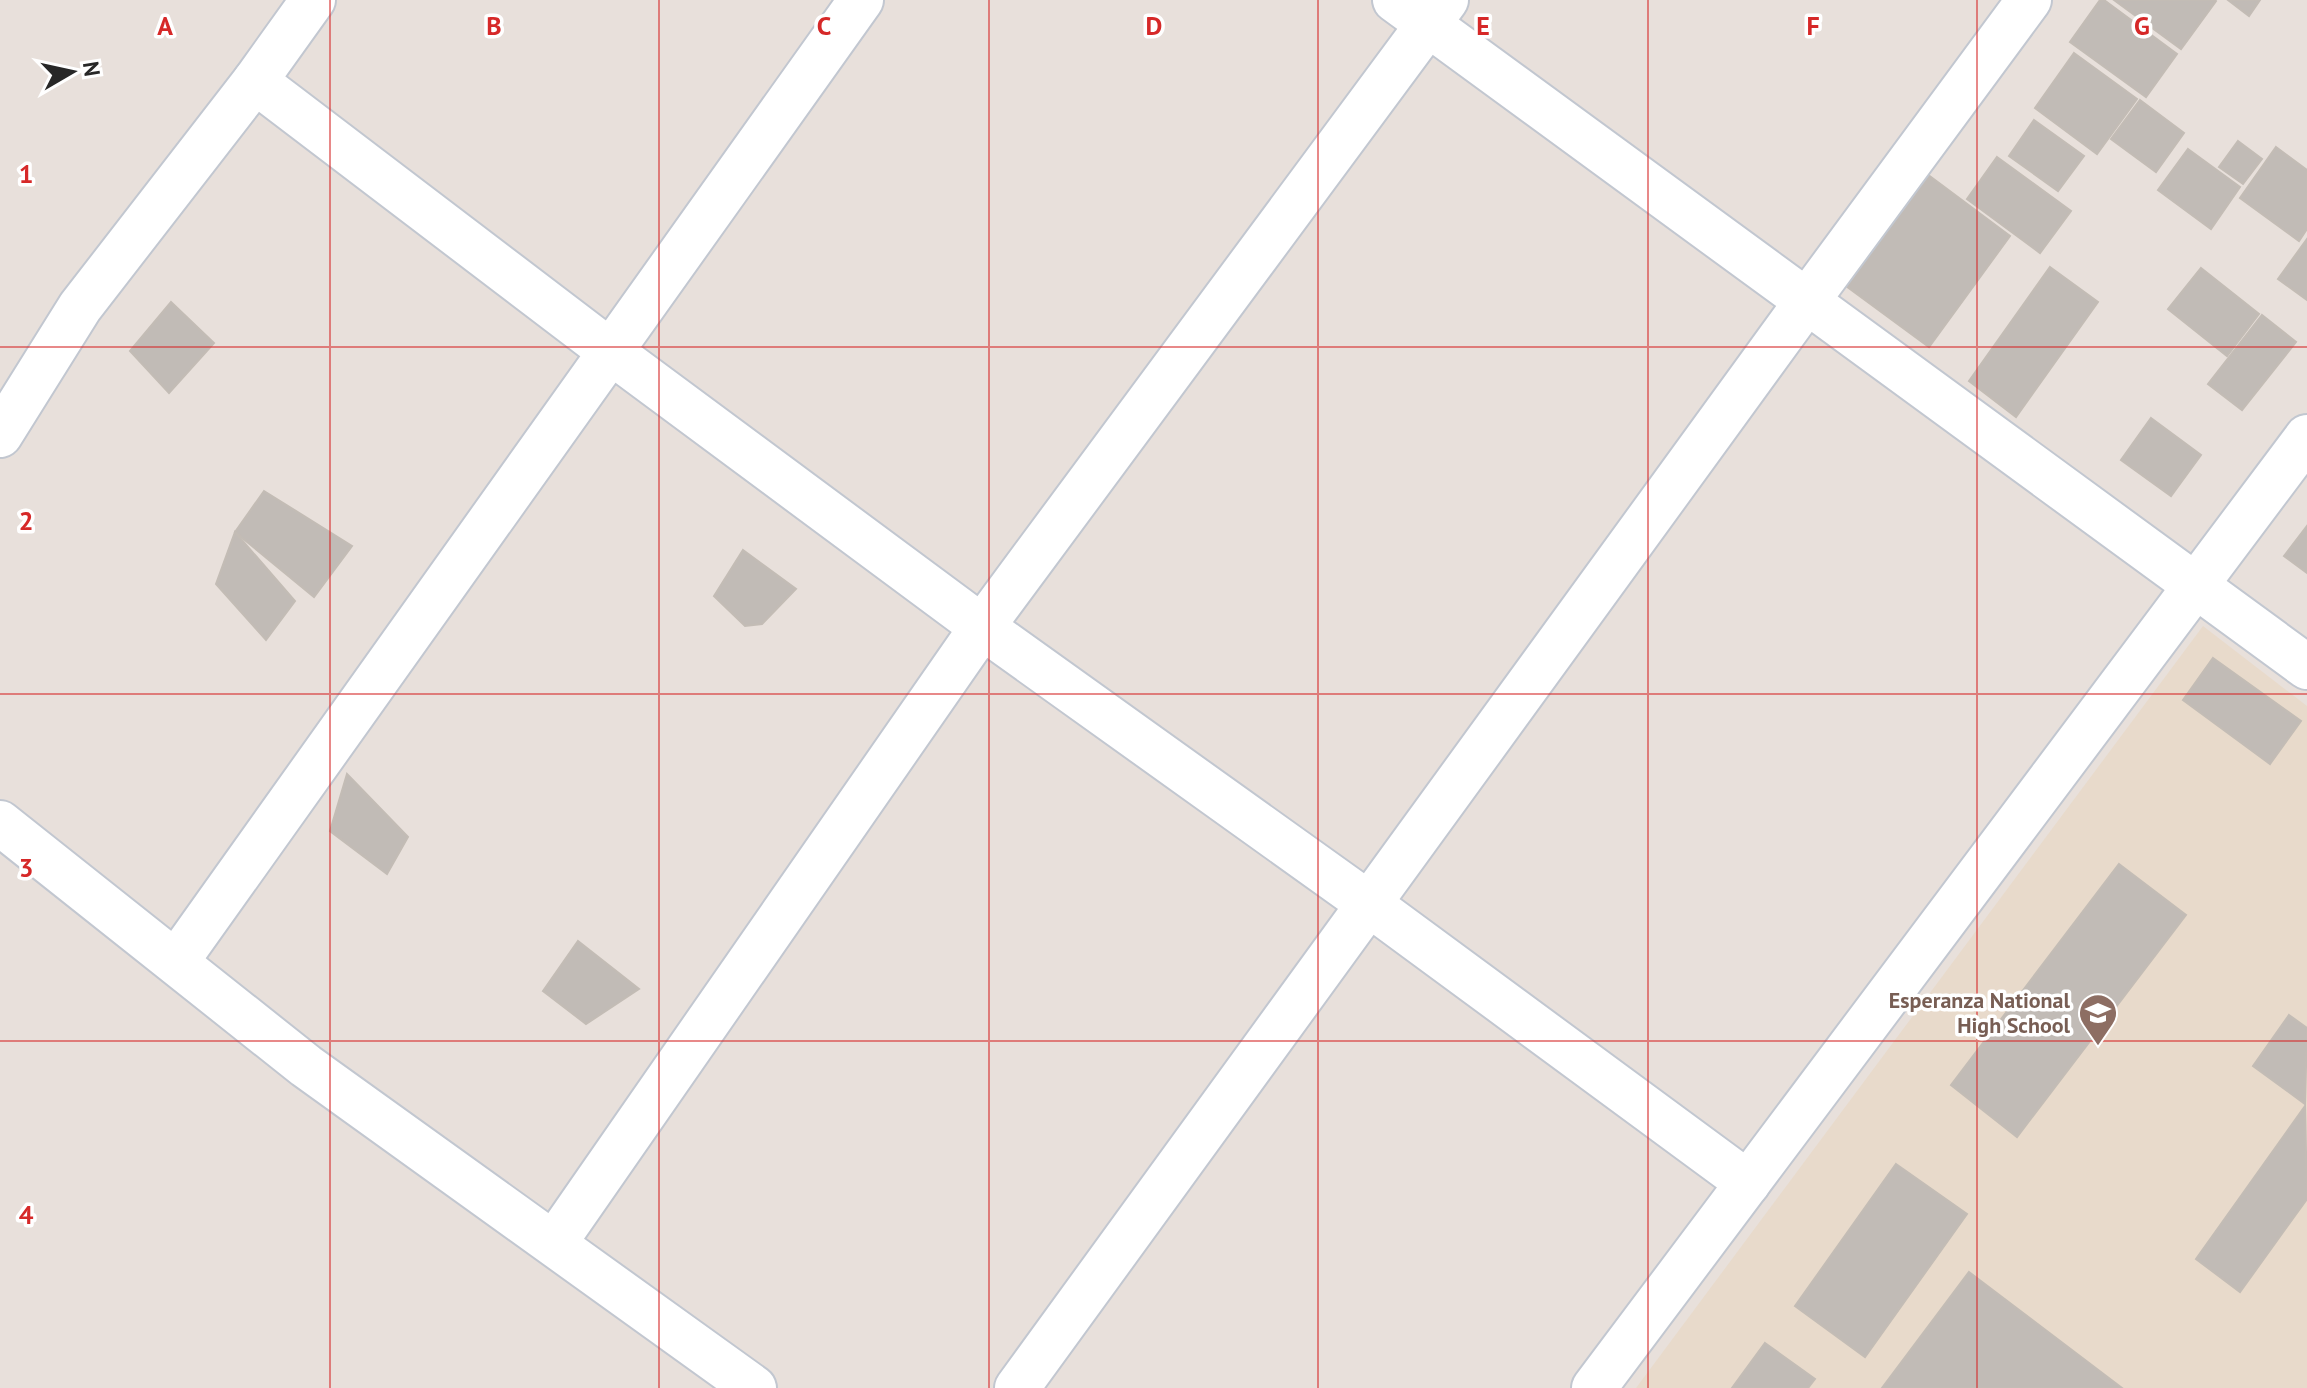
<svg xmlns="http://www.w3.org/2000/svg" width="2307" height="1388" font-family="'PT Sans',sans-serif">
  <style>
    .education { fill: #e8dacb }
    .building { fill: #c1bbb6; stroke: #c3bcb5; stroke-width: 2 }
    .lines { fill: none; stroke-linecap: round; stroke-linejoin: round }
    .minor-casing { stroke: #c2c7d0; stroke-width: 48 }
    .minor { stroke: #fff; stroke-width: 44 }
    .grid { fill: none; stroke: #d62828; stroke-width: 2; stroke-opacity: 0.55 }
    .labels { text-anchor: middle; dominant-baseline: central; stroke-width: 7; stroke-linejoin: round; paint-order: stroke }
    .education-label { font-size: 22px; font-weight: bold; fill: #785e54; stroke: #fff; text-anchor: end }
    .grid-label { font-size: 26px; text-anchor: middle; font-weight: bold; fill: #d62828; stroke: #fff; stroke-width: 7; stroke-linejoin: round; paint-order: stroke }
  </style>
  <rect width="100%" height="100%" fill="#e8e0db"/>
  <path class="education" d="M2203,626L2307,706V1388H1636Z"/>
  <g class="building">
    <path d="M2100,0H2104L2177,54L2146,97L2070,42Z"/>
    <path d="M2114,0H2215L2216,1L2181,49Z"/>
    <path d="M2228,0H2260L2249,16Z"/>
    <path d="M2074,53L2137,99L2097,154L2035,108Z"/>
    <path d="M2140,100L2184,133L2156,172L2111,139Z"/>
    <path d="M2034,120L2084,156L2058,191L2009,156Z"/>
    <path d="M2238,141L2262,159L2243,184L2219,167Z"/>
    <path d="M2276,147L2307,170V229L2299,241L2240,198Z"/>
    <path d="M2188,149L2240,187L2211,229L2158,190Z"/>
    <path d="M1997,157L2071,211L2040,253L1967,199Z"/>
    <path d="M1927,174L2010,236L1929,347L1846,286Z"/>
    <path d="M2307,239V300L2278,279Z"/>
    <path d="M2050,267L2098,302L2016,417L1969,381Z"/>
    <path d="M2201,268L2259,314L2227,356L2168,309Z"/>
    <path d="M171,302L214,343L169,393L130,351Z"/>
    <path d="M2262,315L2296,342L2242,410L2208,384Z"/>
    <path d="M2151,418L2201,455L2171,496L2121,460Z"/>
    <path d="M264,491L352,546L314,597L235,532Z"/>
    <path d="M2307,526V573L2284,556Z"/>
    <path d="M235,532L295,601L266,640L216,584Z"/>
    <path d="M743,550L796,589L762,624L745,626L714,596Z"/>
    <path d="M2213,658L2301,721L2270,764L2183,700Z"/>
    <path d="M347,774L408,837L387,874L330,831Z"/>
    <path d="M2119,864L2186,915L2017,1137L1951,1085Z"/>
    <path d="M578,941L639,989L586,1024L543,991Z"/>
    <path d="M2289,1015L2307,1028L2305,1104L2253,1066Z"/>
    <path d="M2305,1106L2307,1199L2240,1292L2196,1259Z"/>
    <path d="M1896,1164L1967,1214L1865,1357L1795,1306Z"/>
    <path d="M1969,1272L2122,1388H1882Z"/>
    <path d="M1765,1343L1815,1379L1808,1388H1732Z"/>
  </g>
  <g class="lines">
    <defs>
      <g id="minor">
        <path d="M1395,0L2307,667"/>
        <path d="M255,81L611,352L982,627L1369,904L1748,1183"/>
        <path d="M0,435L80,307L255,81L313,0"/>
        <path d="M0,823L306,1066L754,1388"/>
        <path d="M176,962L861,0"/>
        <path d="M555,1242L982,627L1446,0"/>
        <path d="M1017,1388L1807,301L2029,0"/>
        <path d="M1594,1388L2307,437"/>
      </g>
    </defs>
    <use href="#minor" class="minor-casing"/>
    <use href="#minor" class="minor"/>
  </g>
  <path class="grid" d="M330,0V1388M659,0V1388M989,0V1388M1318,0V1388M1648,0V1388M1977,0V1388M0,347H2307M0,694H2307M0,1041H2307"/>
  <defs>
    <symbol id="school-pin" viewBox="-11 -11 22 30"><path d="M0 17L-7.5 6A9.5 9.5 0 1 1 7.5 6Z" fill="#8d6e63" stroke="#fff"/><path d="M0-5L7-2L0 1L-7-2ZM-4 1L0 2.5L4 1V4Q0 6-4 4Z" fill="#fff"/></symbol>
  </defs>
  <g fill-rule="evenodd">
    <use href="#school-pin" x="2076" y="991" width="44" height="60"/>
  </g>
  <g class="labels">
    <g class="education-label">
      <text x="2070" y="1000">Esperanza National<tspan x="2070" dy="25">High School</tspan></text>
    </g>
  </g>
  <g class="grid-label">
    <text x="165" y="35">A</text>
    <text x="494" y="35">B</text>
    <text x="824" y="35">C</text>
    <text x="1154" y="35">D</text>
    <text x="1483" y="35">E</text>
    <text x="1813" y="35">F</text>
    <text x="2142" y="35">G</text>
    <text x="26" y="183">1</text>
    <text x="26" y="530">2</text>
    <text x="26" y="877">3</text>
    <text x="26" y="1224">4</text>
  </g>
  <g transform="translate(72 72) rotate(81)" stroke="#ffffff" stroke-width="6" paint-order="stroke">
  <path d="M0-6L14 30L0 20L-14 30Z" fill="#272727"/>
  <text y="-12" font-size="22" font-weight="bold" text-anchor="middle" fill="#272727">N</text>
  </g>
</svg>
